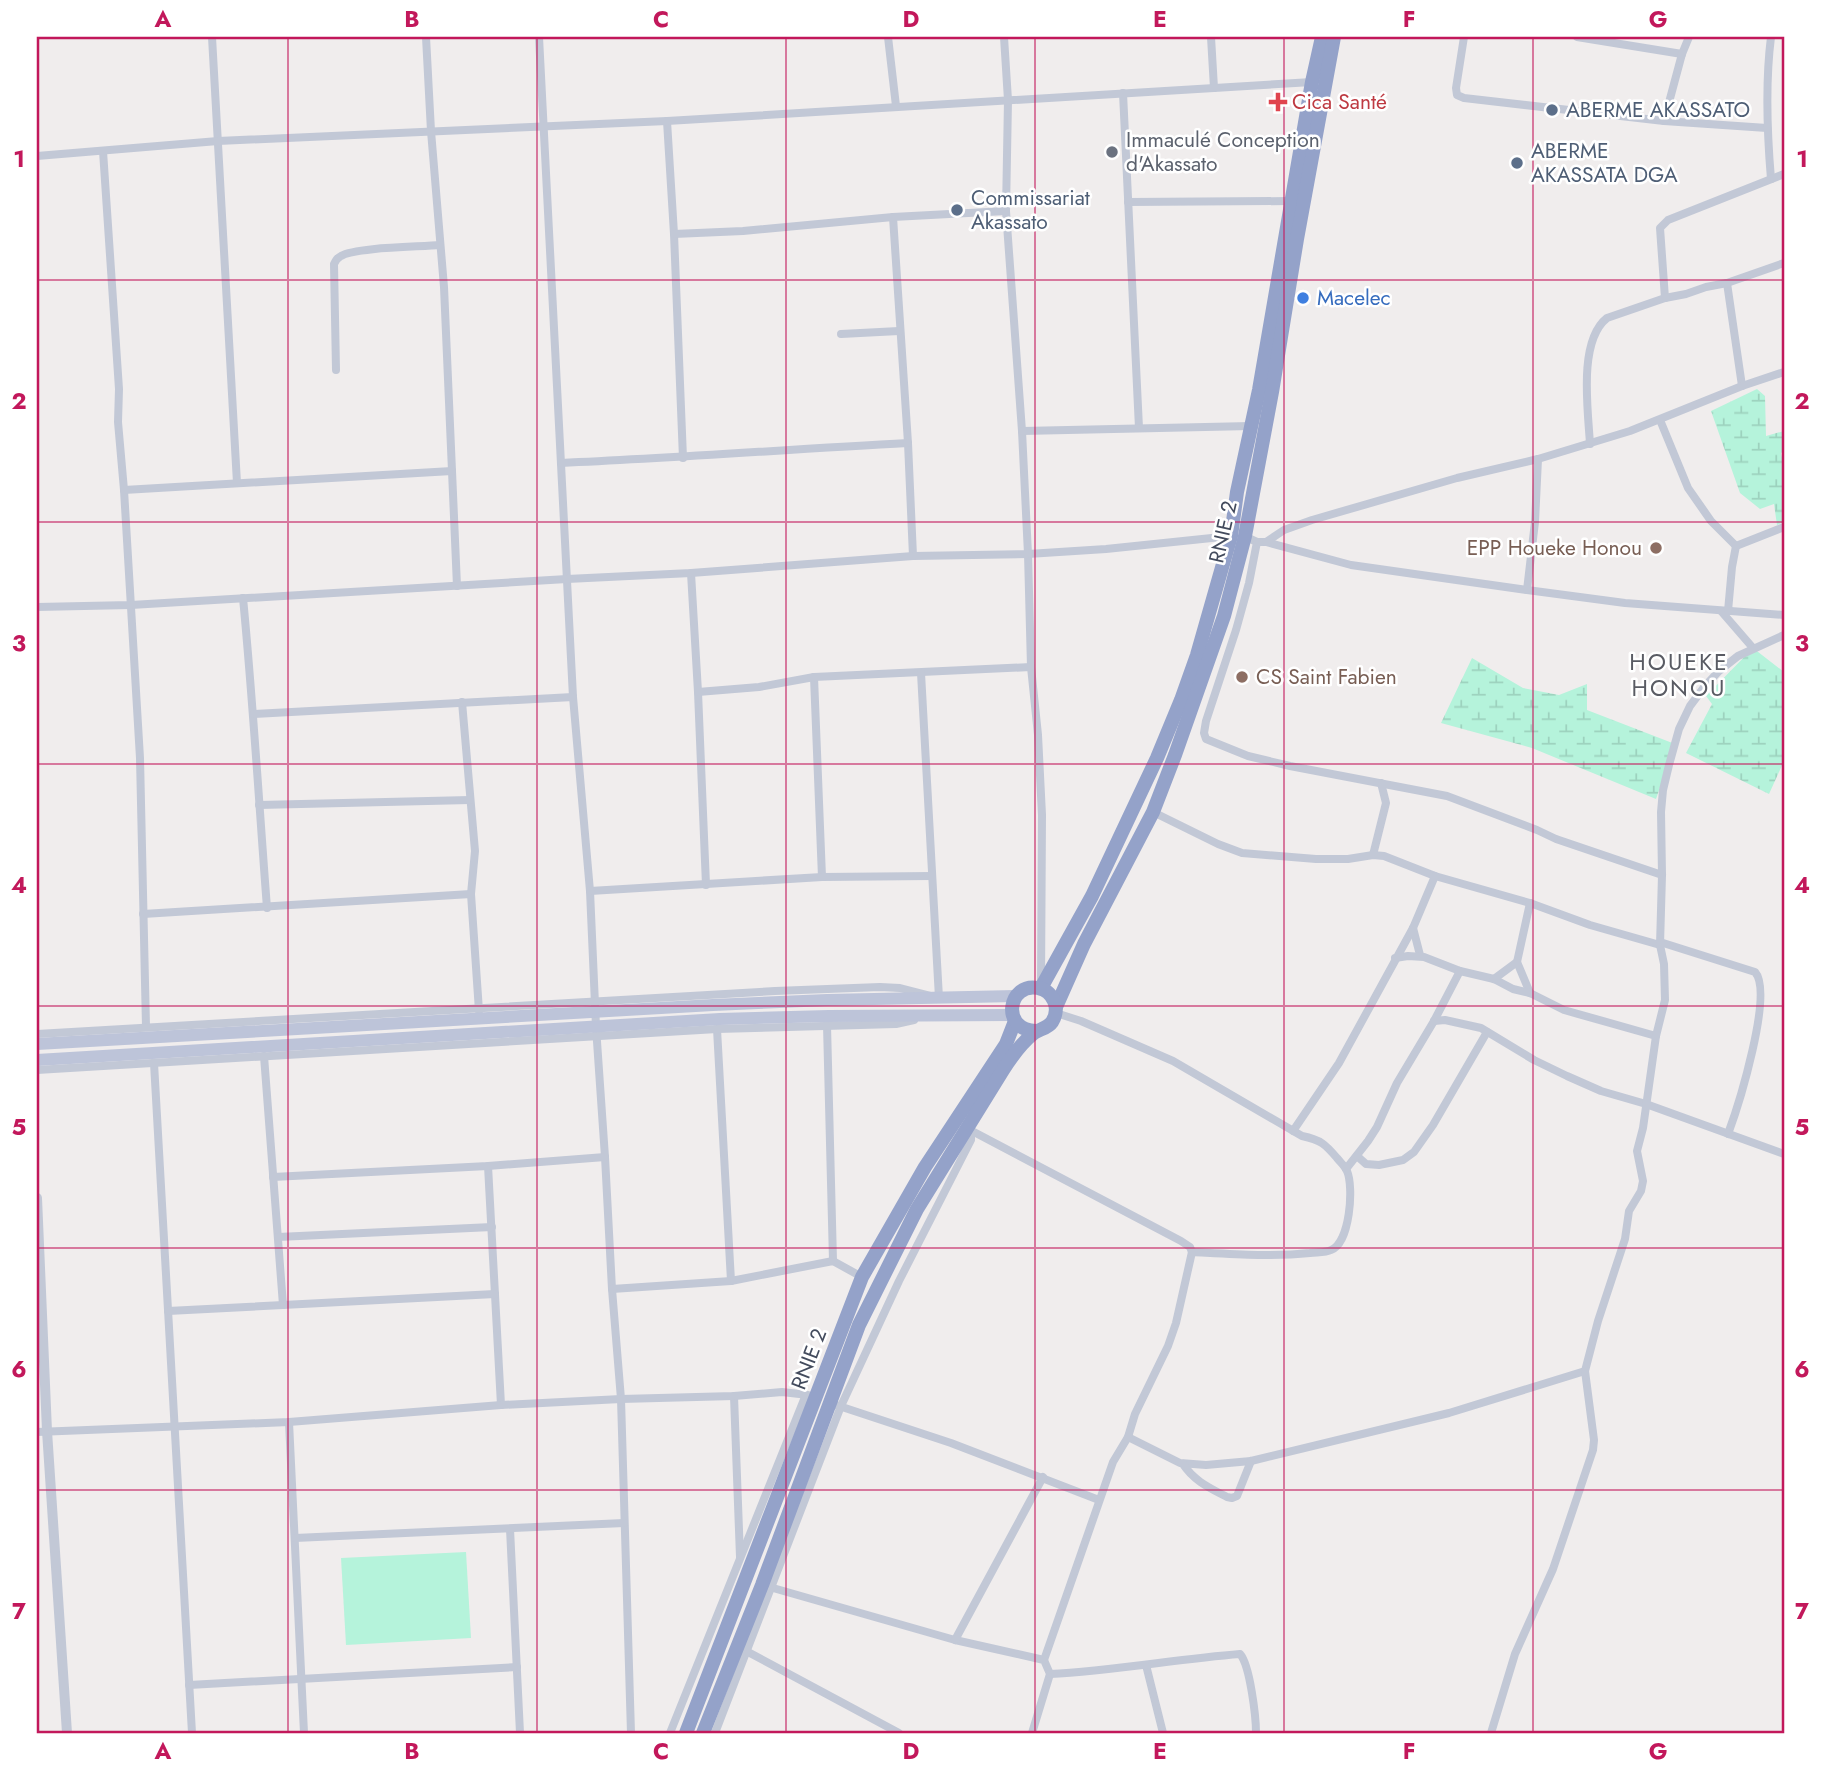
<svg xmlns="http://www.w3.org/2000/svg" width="1821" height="1770" font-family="Jost,sans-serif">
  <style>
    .wetland { fill: url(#wetland-marsh) }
    .park { fill: #b5f3db }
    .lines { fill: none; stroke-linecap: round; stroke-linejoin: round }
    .minor { stroke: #c2c8d6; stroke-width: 8 }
    .tertiary { stroke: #c2c8d6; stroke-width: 10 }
    .secondary { stroke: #bdc4d9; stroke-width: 12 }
    .trunk { stroke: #94a2c9; stroke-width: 14 }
    .grid { fill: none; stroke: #c2185b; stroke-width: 2; stroke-opacity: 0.55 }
    .health-dot { fill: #e0444e; stroke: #fff; stroke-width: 2.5 }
    .service-dot { fill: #5c6f8a; stroke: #fff; stroke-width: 2.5 }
    .worship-dot { fill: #6b7280; stroke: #fff; stroke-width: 2.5 }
    .shop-dot { fill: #3f7fe0; stroke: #fff; stroke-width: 2.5 }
    .education-dot { fill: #8d6e63; stroke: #fff; stroke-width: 2.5 }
    .labels { text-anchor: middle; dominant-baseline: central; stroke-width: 5; stroke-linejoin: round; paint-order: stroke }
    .health-label { font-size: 21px; fill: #be3a42; stroke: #fff; text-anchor: start }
    .service-label { font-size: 21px; fill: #4e5e75; stroke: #fff; text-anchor: start }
    .worship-label { font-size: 21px; fill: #5b616d; stroke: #fff; text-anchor: start }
    .shop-label { font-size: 21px; fill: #366cbe; stroke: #fff; text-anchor: start }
    .street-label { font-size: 21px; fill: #434b5d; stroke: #fff }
    .education-label { font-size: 21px; fill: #785e54; stroke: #fff; text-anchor: end }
    .neighbourhood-label { font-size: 23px; letter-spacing: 2px; fill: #595b63; stroke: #fff }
    .neatline { fill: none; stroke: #c2185b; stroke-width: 2.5 }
    .grid-label { font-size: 23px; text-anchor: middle; font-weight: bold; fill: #c2185b }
  </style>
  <defs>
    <pattern id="wetland-marsh" width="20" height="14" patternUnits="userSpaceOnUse" patternTransform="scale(1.75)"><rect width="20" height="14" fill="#b5f3db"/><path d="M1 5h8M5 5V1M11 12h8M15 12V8" fill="none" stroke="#9dd2be"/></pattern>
  </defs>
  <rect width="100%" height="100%" fill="#f0eded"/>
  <g class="wetland">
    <path d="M1757,389L1765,396L1766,436L1784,431V451L1781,453L1784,467V522L1777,525L1774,504L1760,509L1740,493L1711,411Z"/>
    <path d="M1753,648L1784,672V761L1769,794L1686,753L1712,704L1706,696Z"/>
    <path d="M1472,658L1523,688L1559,695L1587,684V710L1675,744L1656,799L1532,748L1441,723Z"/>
  </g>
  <path class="park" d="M466,1552L471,1638L346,1645L341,1558Z"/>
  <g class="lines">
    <g class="minor">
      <path d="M212,37L237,483"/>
      <path d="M426,37L431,131L444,287L457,586"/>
      <path d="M539,37L573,697L590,891L596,1027L605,1157L612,1289L621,1399L631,1733"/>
      <path d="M888,37L896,106"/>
      <path d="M1004,37L1008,100L1006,211L1022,431L1028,554L1031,667L1038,735L1042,815L1041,984"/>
      <path d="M1211,37L1214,88"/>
      <path d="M1464,37L1456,88L1457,95L1464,98L1664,121L1767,128"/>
      <path d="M1577,37L1682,54"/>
      <path d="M1771,37C1765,84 1767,132 1771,179"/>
      <path d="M1123,93L1139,428"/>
      <path d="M667,121L674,234L683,458"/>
      <path d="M1664,121L1682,54L1689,37"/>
      <path d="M103,151L119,389L118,422L124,490L140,758L146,1027"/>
      <path d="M37,156L218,141L667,121L1312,82"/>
      <path d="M1128,202L1291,201"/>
      <path d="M893,217L908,443L913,556"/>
      <path d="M674,234L743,231L893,217L1006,211"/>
      <path d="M1727,283L1742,386"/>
      <path d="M1665,298L1660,228L1668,220L1784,174"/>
      <path d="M841,334L899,331"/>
      <path d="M336,370L334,264C336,260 337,258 341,256C356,247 419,247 440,245"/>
      <path d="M1660,420L1688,488L1711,521L1736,546"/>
      <path d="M1022,431L1251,426"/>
      <path d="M1590,444C1588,410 1578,341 1607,318L1665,298L1686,294L1706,287L1727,283L1784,263"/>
      <path d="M561,463C677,458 792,449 908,443"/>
      <path d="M124,490L452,471"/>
      <path d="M1244,536L1257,542L1249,583L1236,630L1206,721L1204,733L1206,739L1248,756L1290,766L1447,796L1537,830L1556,839L1662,875"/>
      <path d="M1257,542H1266L1284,530L1312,520L1457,478L1538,459L1630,431L1742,386L1784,372"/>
      <path d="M1266,542L1351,565L1527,590L1625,603L1784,615"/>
      <path d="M1736,546L1784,527"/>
      <path d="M691,573L698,692L706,885"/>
      <path d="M1527,590L1535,522L1538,459"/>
      <path d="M243,598C253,701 259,804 267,908"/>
      <path d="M37,607L131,605L567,579L691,573L913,556L1028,554L1106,549L1231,536"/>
      <path d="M1721,611L1753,648"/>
      <path d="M1728,611L1732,567L1736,546"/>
      <path d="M814,677L822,877"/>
      <path d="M698,692L759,687L814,677L1031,667"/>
      <path d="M462,702L475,851L471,894L479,1011"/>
      <path d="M254,714L573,697"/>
      <path d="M259,805L470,800"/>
      <path d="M1153,812L1218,844L1242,853L1316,859H1348L1373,855L1384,856L1435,876L1530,903L1590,925L1660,945"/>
      <path d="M1373,855L1386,803L1381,783"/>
      <path d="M590,891L822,877L932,876"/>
      <path d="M1530,903L1517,962L1530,993"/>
      <path d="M143,914L471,894"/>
      <path d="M1413,928L1420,955"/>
      <path d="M1660,942L1755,972C1774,993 1738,1107 1728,1134"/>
      <path d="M1395,958L1408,956L1424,957L1460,971L1494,979L1513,989L1530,993L1564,1010L1656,1036"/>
      <path d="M1494,979L1517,962"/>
      <path d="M1434,1021L1445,1020L1481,1028L1534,1060L1567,1076L1601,1091L1646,1104L1784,1154"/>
      <path d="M827,1025L833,1261"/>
      <path d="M717,1029L731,1281"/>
      <path d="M37,1034L775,991L880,987L900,988L939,998L921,673"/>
      <path d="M264,1056L283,1305"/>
      <path d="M154,1063L192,1733"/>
      <path d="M37,1070L717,1029L896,1024L914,1020"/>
      <path d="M972,1131L1181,1241L1190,1247L1192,1252C1231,1254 1271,1257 1310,1253C1316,1252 1325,1253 1331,1250C1350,1243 1354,1187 1347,1171C1345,1166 1340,1162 1337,1158C1325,1144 1321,1140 1302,1136L1173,1061L1081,1021L1056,1013"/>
      <path d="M1293,1131L1339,1063L1413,928L1435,876"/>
      <path d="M1357,1156L1366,1164L1379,1165L1403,1160L1414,1152L1433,1125L1487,1032"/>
      <path d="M488,1166L501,1405"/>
      <path d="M1346,1169L1368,1141L1377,1127L1397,1083L1434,1021L1460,971"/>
      <path d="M273,1177L488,1166L605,1157"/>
      <path d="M278,1237L492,1227"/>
      <path d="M612,1289L731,1281L833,1261L862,1277"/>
      <path d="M168,1311L495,1294"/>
      <path d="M734,1396L740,1557"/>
      <path d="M836,1405L951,1443L1099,1500"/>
      <path d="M289,1422L304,1733"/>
      <path d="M37,1432L289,1422L501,1405L621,1399L734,1396L782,1392L808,1395"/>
      <path d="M1128,1437L1180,1463L1206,1465L1251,1461L1449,1413L1585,1371L1598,1321L1625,1239L1629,1211L1641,1191L1643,1181L1637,1151L1643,1128L1656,1036L1665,1000L1664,964L1660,945L1662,875L1661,812L1663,790L1669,765L1679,729L1690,706L1705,686L1719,671L1738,656L1784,635"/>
      <path d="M1183,1464C1194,1481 1210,1488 1227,1497L1232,1498L1237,1496L1251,1461"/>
      <path d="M510,1529L520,1733"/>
      <path d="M295,1538L624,1523"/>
      <path d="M766,1586L955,1640L1044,1660L1050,1674L1032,1733"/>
      <path d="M955,1640L1043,1477"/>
      <path d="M748,1652L899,1733"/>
      <path d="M1044,1660L1113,1462L1128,1437L1135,1414L1168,1346L1176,1323L1192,1252"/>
      <path d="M1146,1665L1163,1733"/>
      <path d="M1050,1674C1114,1671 1176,1659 1240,1654C1250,1665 1256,1717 1256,1733"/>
      <path d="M189,1685L517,1667"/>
      <path d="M670,1733L805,1397L810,1396"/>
      <path d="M715,1733L841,1406L899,1281L971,1140V1129"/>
      <path d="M1491,1733L1515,1654L1553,1569L1593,1450L1594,1440L1585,1371"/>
    </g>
    <path class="tertiary" d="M37,1198L47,1431L67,1733"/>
    <g class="secondary">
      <path d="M37,1044L713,1005L827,1000L1016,996"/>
      <path d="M37,1060L720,1019L829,1016L1012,1015"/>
    </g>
    <g class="trunk">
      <path d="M1041,988L1092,896L1157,758L1181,700L1197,655L1231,536L1237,492L1259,390L1312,82L1322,37"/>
      <path d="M1056,1007L1084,944L1153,812L1175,755L1224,616L1245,536L1272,392L1297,239L1334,37"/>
      <path d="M686,1733L862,1277L925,1167L1006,1044L1015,1021"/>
      <path d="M703,1733L762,1585L859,1325L917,1209L1003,1070C1012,1056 1021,1043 1034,1033C1040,1029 1048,1028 1052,1022C1056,1016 1057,1008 1054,1001C1051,994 1045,989 1038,988C1008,982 1000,1030 1036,1031"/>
    </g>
  </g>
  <path class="grid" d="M288,37V1733M537,37V1733M786,37V1733M1035,37V1733M1284,37V1733M1533,37V1733M37,280H1784M37,522H1784M37,764H1784M37,1006H1784M37,1248H1784M37,1490H1784"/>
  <path class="health-dot" d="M1274.5 91.5h7v7h7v7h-7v7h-7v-7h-7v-7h7z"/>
  <g class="service-dot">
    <circle cx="1552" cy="110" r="7"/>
    <circle cx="1517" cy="163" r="7"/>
    <circle cx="957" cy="210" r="7"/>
  </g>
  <circle class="worship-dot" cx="1112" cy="152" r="7"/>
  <circle class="shop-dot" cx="1303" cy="298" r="7"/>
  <g class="education-dot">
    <circle cx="1656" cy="548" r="7"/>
    <circle cx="1242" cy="677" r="7"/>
  </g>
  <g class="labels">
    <g class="health-label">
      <text x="1292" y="102">Cica Santé</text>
    </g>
    <g class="service-label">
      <text x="1566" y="110">ABERME AKASSATO</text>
      <text x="1531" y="151">ABERME<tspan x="1531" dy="24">AKASSATA DGA</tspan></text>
      <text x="971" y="198">Commissariat<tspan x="971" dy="24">Akassato</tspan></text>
    </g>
    <g class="worship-label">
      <text x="1126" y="140">Immaculé Conception<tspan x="1126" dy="24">d'Akassato</tspan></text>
    </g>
    <g class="shop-label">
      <text x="1317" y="298">Macelec</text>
    </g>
    <g class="street-label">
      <text transform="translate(1223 532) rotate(-77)">RNIE 2</text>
      <text transform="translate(809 1359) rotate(-69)">RNIE 2</text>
    </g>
    <g class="education-label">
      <text x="1642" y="548">EPP Houeke Honou</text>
      <text x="1256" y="677" text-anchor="start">CS Saint Fabien</text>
    </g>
    <g class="neighbourhood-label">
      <text x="1679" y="662">HOUEKE<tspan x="1679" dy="26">HONOU</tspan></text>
    </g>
  </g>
  <rect width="1821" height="1770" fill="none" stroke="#ffffff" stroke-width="77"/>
  <rect x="38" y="38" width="1745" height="1694" class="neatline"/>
  <g class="grid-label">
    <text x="163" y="27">A</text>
    <text x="412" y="27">B</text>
    <text x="661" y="27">C</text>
    <text x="911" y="27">D</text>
    <text x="1160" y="27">E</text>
    <text x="1409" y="27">F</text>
    <text x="1658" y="27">G</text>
    <text x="19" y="167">1</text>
    <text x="1802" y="167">1</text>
    <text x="19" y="409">2</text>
    <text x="1802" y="409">2</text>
    <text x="19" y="651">3</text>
    <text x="1802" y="651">3</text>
    <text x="19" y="893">4</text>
    <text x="1802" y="893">4</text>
    <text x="19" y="1135">5</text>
    <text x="1802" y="1135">5</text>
    <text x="19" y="1377">6</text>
    <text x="1802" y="1377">6</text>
    <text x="19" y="1619">7</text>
    <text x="1802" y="1619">7</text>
    <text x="163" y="1759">A</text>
    <text x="412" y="1759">B</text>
    <text x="661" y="1759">C</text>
    <text x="911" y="1759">D</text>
    <text x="1160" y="1759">E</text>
    <text x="1409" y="1759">F</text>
    <text x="1658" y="1759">G</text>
  </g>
</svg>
